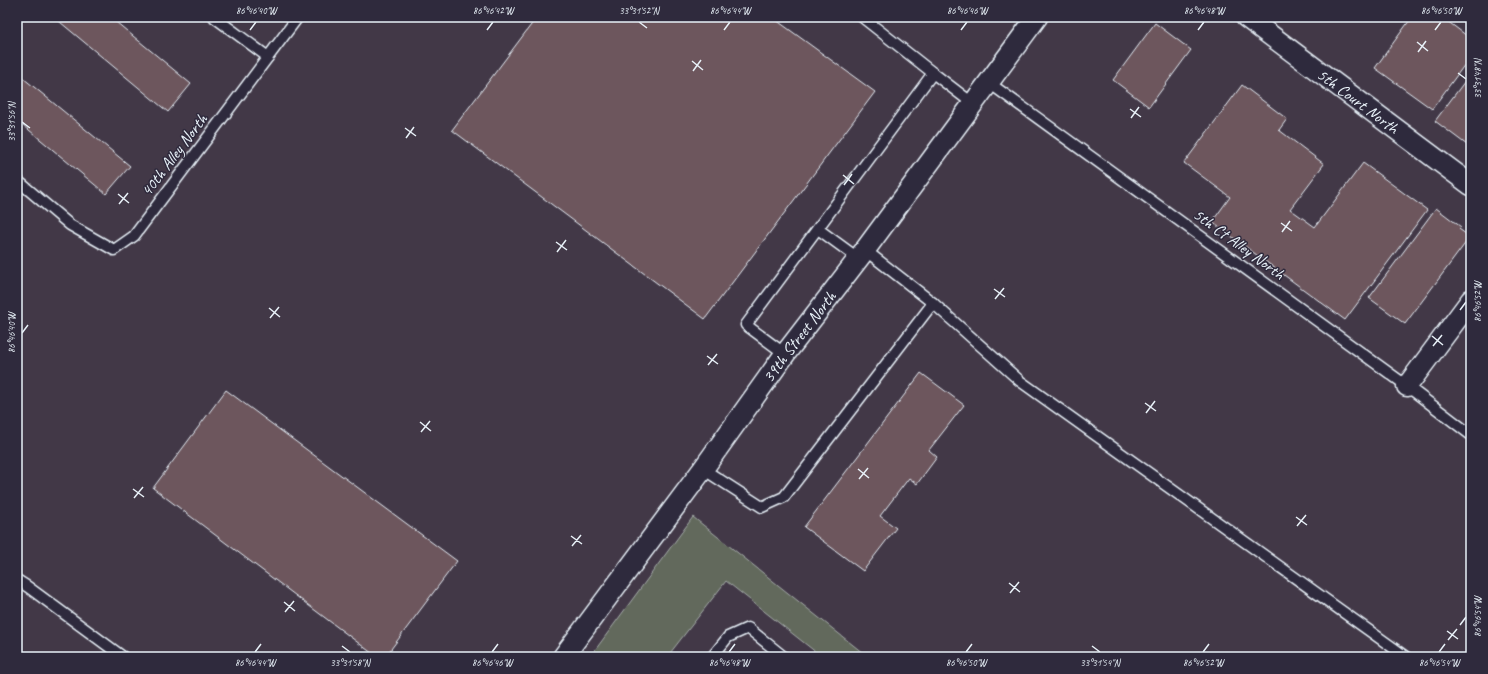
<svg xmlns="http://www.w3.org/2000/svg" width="1488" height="674" font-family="Caveat,sans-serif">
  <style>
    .built { fill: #423747 }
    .green { fill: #62695c; stroke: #a5adaa }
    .building { fill: #6d565d; stroke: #e8f1f8 }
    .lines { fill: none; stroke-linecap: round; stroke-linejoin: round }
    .lane-casing { stroke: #e8f1f8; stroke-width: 13 }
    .street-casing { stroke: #e8f1f8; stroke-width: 23 }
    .lane { stroke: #2f2a3d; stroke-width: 10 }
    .street { stroke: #2f2a3d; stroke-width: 20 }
    .ticks { fill: none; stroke: #e8f1f8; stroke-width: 1.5 }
    .labels { text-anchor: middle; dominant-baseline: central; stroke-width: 3; stroke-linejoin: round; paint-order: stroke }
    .street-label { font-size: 17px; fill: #e8f1f8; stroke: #2f2a3d }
    .neatline { fill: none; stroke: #e8f1f8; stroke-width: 1.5 }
    .ticks-label { font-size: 10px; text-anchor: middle; fill: #e8f1f8 }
  </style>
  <rect width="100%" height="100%" fill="#2f2a3d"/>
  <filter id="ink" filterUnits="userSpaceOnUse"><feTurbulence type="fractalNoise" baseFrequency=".025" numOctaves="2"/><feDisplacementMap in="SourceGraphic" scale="8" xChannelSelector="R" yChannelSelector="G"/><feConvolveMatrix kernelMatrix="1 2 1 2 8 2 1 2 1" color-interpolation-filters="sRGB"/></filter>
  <g filter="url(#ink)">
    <rect class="built" x="17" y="17" width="1454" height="640"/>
    <path class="green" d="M693,517L868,657H822L726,581L667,657H590Z"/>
    <g class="building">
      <path d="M54,17H110L191,84L168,112Z"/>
      <path d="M537,17H772L875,92L705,319L452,130Z"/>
      <path d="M1412,17H1442L1471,39V56L1432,109L1375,68Z"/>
      <path d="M1155,23L1191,50L1149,107L1113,80Z"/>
      <path d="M17,73L130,166L106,194L17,120Z"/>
      <path d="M1471,73V148L1435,121Z"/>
      <path d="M1242,85L1287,119L1279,130L1324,164L1290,209L1315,227L1363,163L1427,210L1345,320L1212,222L1230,197L1184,163Z"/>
      <path d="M1436,208L1461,227L1459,229L1470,237L1405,324L1369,298Z"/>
      <path d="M921,373L964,405L929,450L937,457L917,484L909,478L880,516L896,528L863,571L804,527Z"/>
      <path d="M226,390L457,561L385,657H377L153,488Z"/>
    </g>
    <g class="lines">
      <defs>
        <g id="lane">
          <path d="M214,17L268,57"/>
          <path d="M862,17L933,73"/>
          <path d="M988,82L1407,386L1471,435"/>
          <path d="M17,180L70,225L114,250L134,236L298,17"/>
          <path d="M818,229L859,259"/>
          <path d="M865,250L933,303L1020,381L1406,657"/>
          <path d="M785,354L746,325L933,73L972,103"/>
          <path d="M703,469L762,507L784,497L933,303"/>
          <path d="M17,580L28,587L123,657"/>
          <path d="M712,657L728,637L748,628L784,657"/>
        </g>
        <g id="street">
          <path id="s1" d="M1246,17L1471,185"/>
          <path d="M1407,386L1471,300"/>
          <path id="s2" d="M563,657L703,469L785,354L865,250L1037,17"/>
        </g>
      </defs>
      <use href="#lane" class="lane-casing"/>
      <use href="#street" class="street-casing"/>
      <use href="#lane" class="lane"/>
      <use href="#street" class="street"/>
    </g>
  </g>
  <path class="ticks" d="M639,22L647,28M250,30L256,22M487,30L493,22M724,30L730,22M961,30L967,22M1198,30L1204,22M1435,30L1441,22M1417,42L1428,51M1418,52L1426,41M692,61L703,70M693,71L701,60M1458,73L1466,79M1130,109L1141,117M1131,118L1139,107M22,122L30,128M405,128L416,136M406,138L414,127M843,175L854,184M844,185L852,174M118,194L129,203M119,204L128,193M1281,223L1292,231M1282,232L1290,221M556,242L567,250M557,252L566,240M994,289L1005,297M995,299L1004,288M269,308L280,317M1460,310L1466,302M270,318L279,307M22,333L28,325M1432,336L1443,345M1433,346L1442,335M707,356L718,364M708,365L717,354M1145,403L1156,411M1146,413L1155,401M420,422L431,431M421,432L430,421M858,469L869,478M859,479L868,468M133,489L144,497M134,498L143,487M1296,517L1307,525M1297,526L1306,515M571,536L582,544M572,546L581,535M1009,583L1020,592M1010,593L1019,582M284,602L295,611M285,612L294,601M1460,625L1466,617M1447,631L1458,639M1448,640L1457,629M342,646L350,652M1092,646L1100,652M255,652L261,644M492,652L498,644M729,652L735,644M966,652L972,644M1203,652L1209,644M1439,652L1445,644"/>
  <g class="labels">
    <g class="street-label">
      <text stroke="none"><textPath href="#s1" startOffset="140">5th Court North</textPath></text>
      <text transform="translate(174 155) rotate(-53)">40th Alley North</text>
      <text transform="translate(1239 244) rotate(36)">5th Ct Alley North</text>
      <text stroke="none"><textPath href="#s2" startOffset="398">39th Street North</textPath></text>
    </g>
  </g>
  <rect width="1488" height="674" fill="none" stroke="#2f2a3d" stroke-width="44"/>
  <rect x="22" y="22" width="1444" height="630" class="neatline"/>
  <g class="ticks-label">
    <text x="256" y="14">86°46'40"W</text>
    <text x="493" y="14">86°46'42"W</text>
    <text x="639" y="14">33°31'52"N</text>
    <text x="730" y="14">86°46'44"W</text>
    <text x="967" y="14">86°46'46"W</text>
    <text x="1204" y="14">86°46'48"W</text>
    <text x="1441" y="14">86°46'50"W</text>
    <text transform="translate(1477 79) rotate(-90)" y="4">33°31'48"N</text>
    <text transform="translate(11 122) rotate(-90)" y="4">33°31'56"N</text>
    <text transform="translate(1477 302) rotate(-90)" y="4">86°46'52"W</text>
    <text transform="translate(11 333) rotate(-90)" y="4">86°46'40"W</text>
    <text transform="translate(1477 617) rotate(-90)" y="4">86°46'54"W</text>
    <text x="255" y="666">86°46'44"W</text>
    <text x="350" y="666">33°31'58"N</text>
    <text x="492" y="666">86°46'46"W</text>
    <text x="729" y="666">86°46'48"W</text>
    <text x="966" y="666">86°46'50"W</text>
    <text x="1100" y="666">33°31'54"N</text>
    <text x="1203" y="666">86°46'52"W</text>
    <text x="1439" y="666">86°46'54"W</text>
  </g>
</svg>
